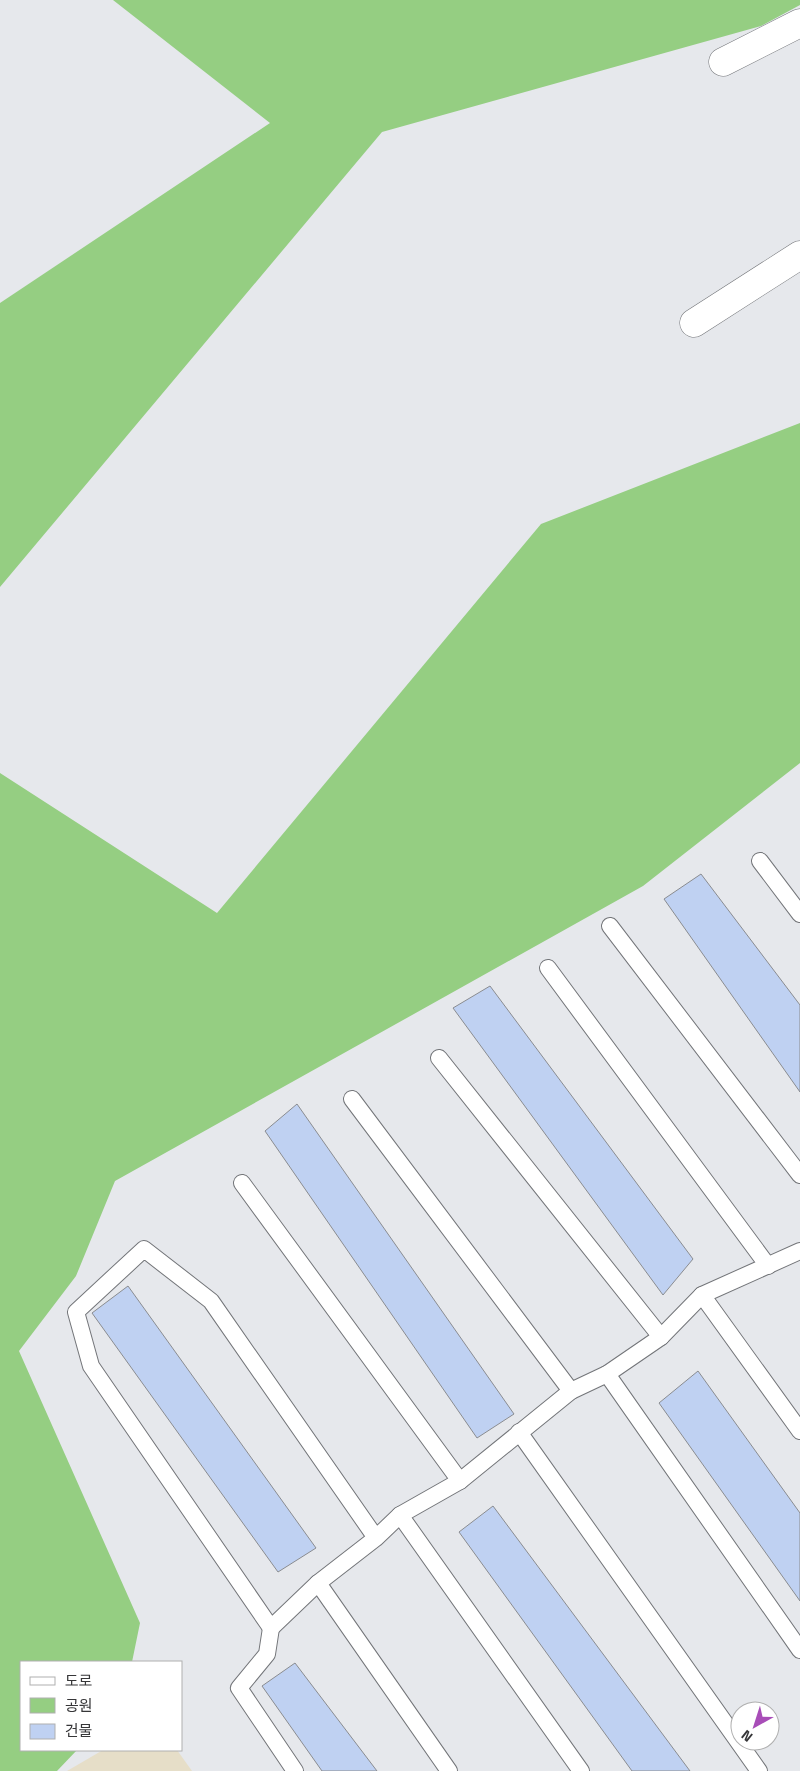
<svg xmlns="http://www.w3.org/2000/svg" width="800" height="1771" font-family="'Titillium Web','Noto Sans KR',sans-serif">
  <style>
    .education { fill: #e6dec8 }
    .green { fill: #95ce82 }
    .building { fill: #bfd1f2; stroke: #8a8c90 }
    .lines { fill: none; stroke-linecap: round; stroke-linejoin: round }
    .service-casing { stroke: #737579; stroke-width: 18 }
    .minor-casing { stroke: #737579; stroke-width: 29 }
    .service { stroke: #fff; stroke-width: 16 }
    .minor { stroke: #fff; stroke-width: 28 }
  </style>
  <rect width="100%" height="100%" fill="#e6e8ec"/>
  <path class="education" d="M103,1750H177L192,1771H67Z"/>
  <g class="green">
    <path d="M113,0H800V5L761,26L382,132L0,587V303L270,123Z"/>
    <path d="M800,423V763L643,886L115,1181L76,1276L19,1351L140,1623L132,1662H21V1750H77L57,1771H0V773L217,913L541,524Z"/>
  </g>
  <g class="building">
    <path d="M701,874L800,1005V1092L664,899Z"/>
    <path d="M490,986L693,1259L663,1295L453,1008Z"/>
    <path d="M297,1104L514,1414L477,1438L265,1131Z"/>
    <path d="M128,1286L316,1548L278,1572L92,1313Z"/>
    <path d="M698,1371L800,1513V1601L659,1403Z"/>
    <path d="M493,1506L690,1771H632L459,1532Z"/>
    <path d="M295,1663L377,1771H322L262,1686Z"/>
  </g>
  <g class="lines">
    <defs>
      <g id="service">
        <path d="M760,861L800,914"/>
        <path d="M610,926L800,1175"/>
        <path d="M548,968L768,1266"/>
        <path d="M439,1058L661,1337"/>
        <path d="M352,1099L571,1391"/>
        <path d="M242,1183L460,1481"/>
        <path d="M702,1295L800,1431"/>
        <path d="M607,1374L800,1650"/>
        <path d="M519,1432L759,1771"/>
        <path d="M400,1515L581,1771"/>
        <path d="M376,1538L211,1301L144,1249L76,1312L91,1366L271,1628L318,1583L376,1538L400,1515L460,1481L571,1391L607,1374L661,1337L702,1295L800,1251"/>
        <path d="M318,1583L449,1771"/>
        <path d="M271,1628L267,1654L239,1688L295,1771"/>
      </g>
      <g id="minor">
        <path d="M723,62L800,23"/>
        <path d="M694,323L800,255"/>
      </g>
    </defs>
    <use href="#service" class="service-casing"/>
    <use href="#minor" class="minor-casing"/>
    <use href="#service" class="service"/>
    <use href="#minor" class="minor"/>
  </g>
  <rect x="20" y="1661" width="162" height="90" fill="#ffffff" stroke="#afafaf"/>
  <rect x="30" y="1677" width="25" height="8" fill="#ffffff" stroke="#afafaf"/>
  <text x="65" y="1686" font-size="15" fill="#363638">도로</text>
  <rect x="30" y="1698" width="25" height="15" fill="#95ce82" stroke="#afafaf"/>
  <text x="65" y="1711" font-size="15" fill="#363638">공원</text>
  <rect x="30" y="1724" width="25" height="15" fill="#bfd1f2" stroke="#afafaf"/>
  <text x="65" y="1736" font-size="15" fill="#363638">건물</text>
  <g transform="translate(755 1726) rotate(219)"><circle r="24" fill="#ffffff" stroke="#afafaf"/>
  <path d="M0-4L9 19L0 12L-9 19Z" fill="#a84db8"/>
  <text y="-8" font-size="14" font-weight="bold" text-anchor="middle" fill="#363638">N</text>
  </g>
</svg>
